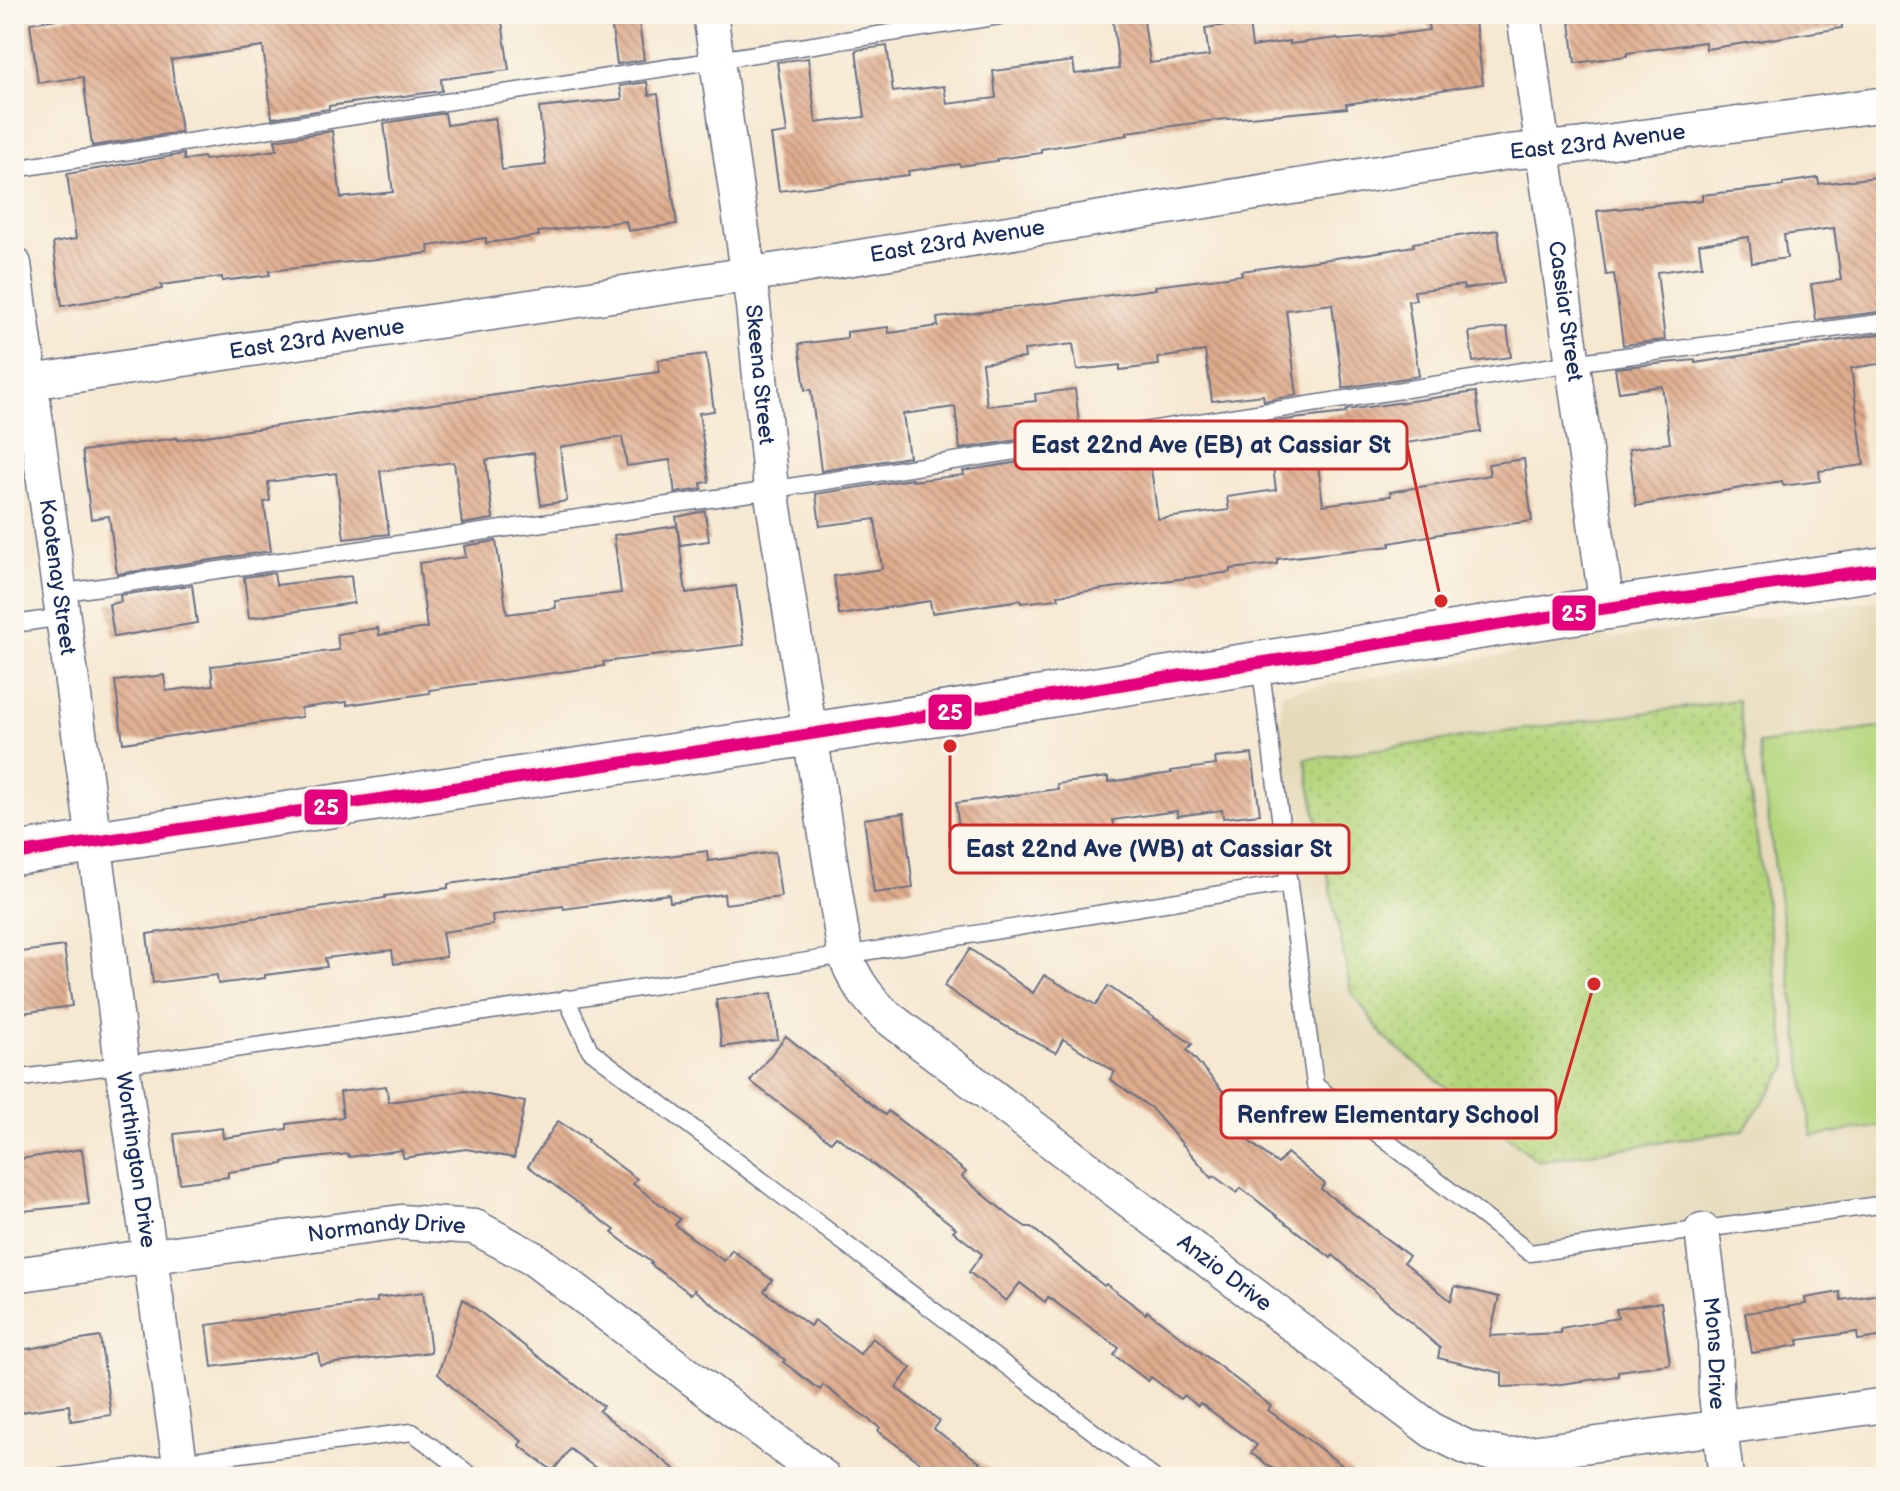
<svg xmlns="http://www.w3.org/2000/svg" width="1900" height="1491" font-family="'Balsamiq Sans',sans-serif">
  <style>
    .built { fill: #e6daba }
    .grass { fill: url(#grass-dots); stroke: #68826e; stroke-width: 2 }
    .park { fill: #b5d57d; stroke: #68826e; stroke-width: 2 }
    .building { fill: url(#building-back-hatch) }
    .lines { fill: none; stroke-linecap: round; stroke-linejoin: round }
    .service-casing { stroke: #687086; stroke-width: 19 }
    .minor-casing { stroke: #687086; stroke-width: 37 }
    .tertiary-casing { stroke: #687086; stroke-width: 45 }
    .service { stroke: #fff; stroke-width: 16 }
    .minor { stroke: #fff; stroke-width: 34 }
    .tertiary { stroke: #fff; stroke-width: 42 }
    .bus-1-casing { stroke: #fbf7ec; stroke-width: 18 }
    .bus-1 { stroke: #e5007d; stroke-width: 12 }
    .labels { text-anchor: middle; dominant-baseline: central; stroke-width: 8; stroke-linejoin: round; paint-order: stroke }
    .street-label { font-size: 22px; fill: #1b2f5e; stroke: #fbf7ec }
    .leader { fill: none; stroke: #d62828; stroke-width: 3 }
    .callout-dot { fill: #d62828; stroke: #fbf7ec; stroke-width: 3 }
    .callout { fill: #fbf7ec; stroke: #d62828; stroke-width: 3 }
    .callout-label { font-size: 24px; text-anchor: middle; font-weight: bold; fill: #1b2f5e }
    .line-badge { stroke: #fbf7ec; stroke-width: 3 }
    .badge-label { font-size: 22px; text-anchor: middle; font-weight: bold; fill: #fff }
  </style>
  <defs>
    <pattern id="grass-dots" width="8" height="8" patternUnits="userSpaceOnUse" patternTransform="scale(2)"><rect width="8" height="8" fill="#b5d57d"/><path d="M2 2h.1M6 6h.1" fill="none" stroke="#9bb76e" stroke-width="1.8" stroke-linecap="round"/></pattern>
    <pattern id="building-back-hatch" width="6" height="6" patternUnits="userSpaceOnUse" patternTransform="scale(2)"><rect width="6" height="6" fill="#dfac8d"/><path d="M-1 5l2 2M0 0l6 6M5-1l2 2" fill="none" stroke="#b48c76"/></pattern>
  </defs>
  <rect width="100%" height="100%" fill="#fbf7ec"/>
  <filter id="ink" filterUnits="userSpaceOnUse"><feTurbulence type="fractalNoise" baseFrequency=".0125" numOctaves="2"/><feDisplacementMap in="SourceGraphic" scale="16" xChannelSelector="R" yChannelSelector="G"/><feConvolveMatrix kernelMatrix="1 2 1 2 8 2 1 2 1" color-interpolation-filters="sRGB"/></filter>
  <filter id="wash" filterUnits="userSpaceOnUse"><feTurbulence type="fractalNoise" baseFrequency=".006" numOctaves="4" result="noise"/><feDisplacementMap in="SourceGraphic" scale="32" xChannelSelector="R" yChannelSelector="G"/><feGaussianBlur stdDeviation="1.8" result="paint"/><feColorMatrix in="noise" values="0 0 0 0 0 0 0 0 0 0 0 0 0 0 0 0 0 1.4 0 .05"/><feComposite in="paint" operator="in"/></filter>
  <g filter="url(#wash)">
    <rect width="100%" height="100%" fill="#f6e8d1"/>
    <path class="built" d="M1886,599V1204L1530,1253L1315,1085L1269,724L1281,723V695L1283,692L1541,649L1554,637L1575,634L1599,631L1609,638H1615Z"/>
    <path class="grass" d="M1738,700L1788,1066L1743,1130L1538,1161L1386,1039L1351,992L1305,759Z"/>
    <path class="park" d="M1886,727V1126L1812,1136L1758,744Z"/>
    <g id="blocks">
      <g class="building">
        <path d="M78,14H501L509,70L441,79L442,91L329,106V109L272,118L263,47L171,60L181,132L92,146L83,77L38,83L30,23L78,16Z"/>
        <path d="M610,14H638L644,60L617,64Z"/>
        <path d="M1112,14H1143L1150,63L1209,56L1205,28L1249,22L1252,47L1290,41V44L1337,38L1338,40L1377,37L1429,30L1427,17L1474,14L1483,84L1346,104L1347,108L1217,120L1127,132L1128,135L1041,149V153L997,159V161L960,166L959,164L908,171L909,175L779,191L771,135L787,133L777,62L808,58L816,123L865,117L856,50L887,46L893,92L944,86L947,104L996,98L993,71L1073,61L1075,74L1119,69Z"/>
        <path d="M1569,14H1841L1842,28L1706,49L1705,42L1627,53V56L1575,63Z"/>
        <path d="M647,82L649,95L658,94L677,224L628,231L626,221L538,232L539,236L486,243V238L428,246L429,253L269,271L270,275L222,281V277L161,285L162,289L62,306L53,243L76,239L67,174L184,154V160L203,157L204,160L277,150L275,140L332,131L341,198L393,192L384,123L445,113L447,125L495,118L502,170L546,165L539,108L622,99L620,86Z"/>
        <path d="M1886,176V311L1816,320L1811,284L1841,280L1834,228L1784,235L1787,258L1752,263L1749,237L1699,244L1702,266L1657,272L1665,340L1623,345L1614,274L1606,275L1597,211L1702,200V195L1783,186V183L1818,178L1819,184Z"/>
        <path d="M1498,230L1504,283L1464,289L1463,285L1414,291L1416,300L1408,301L1419,376L1343,388L1332,304L1286,310L1297,395L1264,401L1263,395L1212,401L1205,351L1158,358L1159,365L1120,370V365L1077,370L1073,344L1024,350L1025,358L982,363L987,406L1036,401L1035,394L1075,389L1080,430L960,449L955,407L903,414L909,457L821,471L811,390H805L799,344L847,338V332L888,327L889,333L938,326L937,318L1156,289L1155,286L1242,275L1241,271L1372,253L1414,246L1413,243Z"/>
        <path d="M1507,327L1511,357L1473,362L1469,332Z"/>
        <path d="M1886,333V363L1851,368L1864,465L1819,471L1820,481L1783,486L1782,481L1636,506L1629,449L1670,443L1662,386L1619,392L1615,368L1695,360V363Z"/>
        <path d="M706,354L714,411L699,413L709,482L701,483L702,489L675,493L670,460L627,466L622,437L560,447L567,501L541,505L534,453L486,460L493,519L462,524L454,462L380,471L389,534L344,539L336,473L268,482L270,501L264,502L271,551L117,574L109,516L91,519L82,451L177,438V440L659,372L658,360Z"/>
        <path d="M1476,392L1481,432L1317,456L1323,505L1391,496L1390,492L1490,475L1488,464L1524,459L1532,521L1445,533L1390,543V546L1277,559V564L1231,569V572L1058,595L1059,599L1021,603V600L932,613L930,601L839,615L834,576L882,569L875,519L820,526L816,494L912,479V481L964,475L963,471L1083,452V455L1148,446L1158,519L1229,510L1227,497L1276,490L1267,422L1346,413V410Z"/>
        <path d="M705,511L709,541L680,545L676,517Z"/>
        <path d="M677,526L686,593L736,586L744,645L603,662L604,666L429,690L430,693L347,705V702L301,708L302,717L123,743L115,681L164,675L166,691L213,685L211,666L339,650L337,634L378,628L379,635L427,628L419,563L466,557L464,546L496,541L507,614L556,608L555,601L621,593L614,535Z"/>
        <path d="M274,573L276,585L351,576L354,603L249,618L244,577Z"/>
        <path d="M192,585L197,623L114,637L109,604L121,602L120,595Z"/>
        <path d="M1252,754L1260,814L1223,818L1222,810L1177,816V811L1113,820L1115,829L1058,836L1059,844L962,856L956,803L1058,789L1057,784L1108,777V782L1172,773L1171,771L1216,765L1215,758Z"/>
        <path d="M904,813L913,888L874,893L864,819Z"/>
        <path d="M707,851L708,861L775,852L781,897L725,904L724,894L670,902L669,894L564,909L563,906L492,915L493,925L442,932L446,957L394,964L392,950L325,958L327,967L265,975V978L218,984L217,975L153,983L147,934L385,898V896L448,888V884L499,877Z"/>
        <path d="M64,946L72,1006L14,1014V953Z"/>
        <path d="M970,949L1033,993L1044,975L1096,1005L1108,986L1192,1044L1187,1050L1236,1106L1221,1119L1278,1164L1287,1153L1325,1184L1321,1189L1409,1256L1404,1262L1451,1301L1455,1286L1499,1297L1490,1336L1561,1333V1328L1618,1318L1616,1309L1661,1302L1670,1364L1618,1371V1376L1554,1385L1502,1387V1373L1438,1358L1440,1348L1333,1255L1331,1258L1241,1188L1237,1193L1214,1176L1212,1178L1151,1108L1110,1079L1115,1072L1063,1039L1056,1053L992,1019L944,986Z"/>
        <path d="M772,993L778,1039L722,1047L716,1000Z"/>
        <path d="M786,1036L885,1115L888,1111L966,1172L962,1177L1011,1217L1026,1227H1031L1104,1286L1106,1284L1146,1314L1147,1311L1271,1406L1268,1410L1358,1477H1284L1251,1453L1257,1445L1200,1403L1198,1406L1184,1395L1180,1399L1151,1377L1148,1381L1114,1355L1119,1348L1048,1297L1045,1302L1020,1283L1006,1301L969,1272L982,1254L953,1231L956,1228L836,1136L831,1142L750,1081Z"/>
        <path d="M386,1086L389,1102L466,1091L525,1102L514,1158L466,1149L403,1158L402,1150L349,1157L348,1154L283,1162V1164L228,1172V1177L180,1183L174,1134L222,1128L223,1138L287,1129V1124L343,1117L340,1092Z"/>
        <path d="M558,1121L588,1140L587,1142L637,1179L633,1184L680,1219L675,1225L724,1261L732,1250L772,1280L764,1291L810,1326L814,1320L860,1354L872,1338L911,1368L896,1388L940,1421L934,1429L1000,1477H940L878,1431L880,1428L823,1385L820,1390L783,1362L785,1360L694,1290L691,1294L650,1264L652,1263L612,1233L615,1230L528,1166Z"/>
        <path d="M82,1149L89,1204L14,1212V1160Z"/>
        <path d="M423,1292L431,1352L320,1365L318,1353L212,1367L207,1325L377,1302V1298Z"/>
        <path d="M1840,1292L1841,1300L1886,1293V1336L1858,1340L1857,1332L1798,1340L1799,1345L1752,1353L1745,1313L1806,1304L1805,1298Z"/>
        <path d="M463,1299L603,1406L599,1411L685,1477H608L570,1449L553,1471L519,1445L522,1441L467,1401L438,1374Z"/>
        <path d="M100,1337L111,1415L71,1421L69,1405L14,1413V1351Z"/>
      </g>
    </g>
  </g>
  <g filter="url(#ink)">
    <use href="#blocks" fill-opacity="0" stroke="#687086" stroke-width="2"/>
    <g class="lines">
      <defs>
        <g id="service">
          <path d="M14,169L1013,14"/>
          <path d="M59,593L751,493L1572,363L1886,322"/>
          <path d="M14,624L63,617"/>
          <path d="M1260,663L1315,1085L1530,1253L1886,1204"/>
          <path d="M566,998L590,1050L1153,1477"/>
          <path d="M14,1079C441,1024 865,951 1290,883"/>
          <path d="M61,1477L412,1432L473,1477"/>
        </g>
        <g id="minor">
          <path id="s1" d="M710,14L753,305L771,489L845,954C854,980 866,996 885,1015L1433,1431L1470,1449L1508,1456L1886,1405"/>
          <path id="s2" d="M1524,14L1607,608"/>
          <path id="s3" d="M14,264L104,913L122,1065L182,1477"/>
          <path id="s4" d="M30,382L785,269L1509,152L1576,146L1886,104"/>
          <path id="s5" d="M1702,1230L1715,1336L1716,1395L1726,1477"/>
          <path id="s6" d="M14,1275L401,1222L475,1227L534,1259L823,1477"/>
        </g>
        <path id="tertiary" d="M14,854L779,739L1573,613L1886,568"/>
      </defs>
      <use href="#service" class="service-casing"/>
      <use href="#minor" class="minor-casing"/>
      <use href="#tertiary" class="tertiary-casing"/>
      <use href="#service" class="service"/>
      <use href="#minor" class="minor"/>
      <use href="#tertiary" class="tertiary"/>
      <defs>
        <path id="bus-1" d="M14,854L779,739L1573,613L1886,568"/>
      </defs>
      <use href="#bus-1" class="bus-1-casing"/>
      <use href="#bus-1" class="bus-1"/>
    </g>
  </g>
  <g class="labels">
    <g class="street-label">
      <text stroke="none"><textPath href="#s4" startOffset="1586">East 23rd Avenue</textPath></text>
      <text stroke="none"><textPath href="#s4" startOffset="938">East 23rd Avenue</textPath></text>
      <text stroke="none"><textPath href="#s2" startOffset="300">Cassiar Street</textPath></text>
      <text stroke="none"><textPath href="#s4" startOffset="290">East 23rd Avenue</textPath></text>
      <text stroke="none"><textPath href="#s1" startOffset="364">Skeena Street</textPath></text>
      <text stroke="none"><textPath href="#s3" startOffset="316">Kootenay Street</textPath></text>
      <text stroke="none"><textPath href="#s3" startOffset="904">Worthington Drive</textPath></text>
      <text stroke="none"><textPath href="#s6" startOffset="376">Normandy Drive</textPath></text>
      <text stroke="none"><textPath href="#s1" startOffset="1450">Anzio Drive</textPath></text>
      <text stroke="none"><textPath href="#s5" startOffset="124">Mons Drive</textPath></text>
    </g>
  </g>
  <path class="leader" d="M1441 601L1407 445M950 746L950 849M1594 984L1556 1114"/>
  <g class="callout-dot">
    <circle cx="1441" cy="601" r="8"/>
    <circle cx="950" cy="746" r="8"/>
    <circle cx="1594" cy="984" r="8"/>
  </g>
  <g class="callout">
    <rect x="1015" y="421" width="392" height="48" rx="8"/>
    <rect x="950" y="825" width="399" height="48" rx="8"/>
    <rect x="1221" y="1090" width="335" height="48" rx="8"/>
  </g>
  <g class="callout-label">
    <text x="1211" y="453">East 22nd Ave (EB) at Cassiar St</text>
    <text x="1149" y="857">East 22nd Ave (WB) at Cassiar St</text>
    <text x="1388" y="1123">Renfrew Elementary School</text>
  </g>
  <g class="line-badge">
    <rect x="1551" y="594" width="46" height="38" rx="8" fill="#e5007d"/>
    <rect x="927" y="693" width="46" height="38" rx="8" fill="#e5007d"/>
    <rect x="303" y="788" width="46" height="38" rx="8" fill="#e5007d"/>
  </g>
  <g class="badge-label">
    <text x="1574" y="621">25</text>
    <text x="950" y="720">25</text>
    <text x="326" y="815">25</text>
  </g>
  <rect width="1900" height="1491" fill="none" stroke="#fbf7ec" stroke-width="48"/>
</svg>
